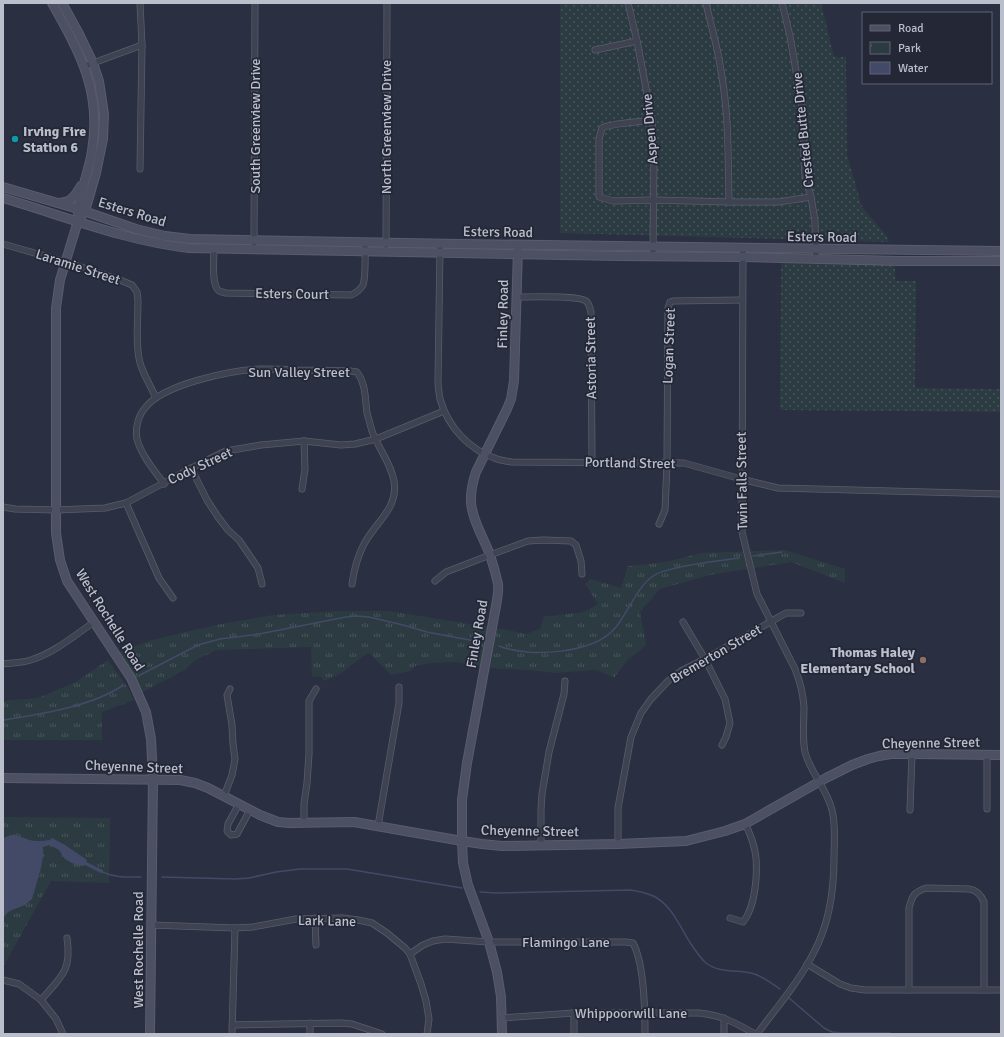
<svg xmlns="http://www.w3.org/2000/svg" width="1004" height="1037" font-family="Signika,sans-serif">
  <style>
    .grass { fill: url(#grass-dots) }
    .park { fill: url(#park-tufts) }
    .water { fill: #424a68 }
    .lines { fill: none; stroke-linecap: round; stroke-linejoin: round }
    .stream { stroke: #424a68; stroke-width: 1.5 }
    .street-casing { stroke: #595d6b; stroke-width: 7 }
    .secondary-casing { stroke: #595d6b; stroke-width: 10 }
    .street { stroke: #3e4251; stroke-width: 5.5 }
    .secondary { stroke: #4d5063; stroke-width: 8 }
    .culture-dot { fill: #0f9aa8; stroke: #232736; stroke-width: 1.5 }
    .education-dot { fill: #8d6e63; stroke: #232736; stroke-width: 1.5 }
    .labels { text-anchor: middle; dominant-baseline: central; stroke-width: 3.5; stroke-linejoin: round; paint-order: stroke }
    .street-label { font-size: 14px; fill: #bbbecb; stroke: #232736 }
    .poi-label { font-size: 14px; font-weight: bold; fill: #bbbecb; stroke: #232736; text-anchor: start }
  </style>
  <defs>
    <pattern id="grass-dots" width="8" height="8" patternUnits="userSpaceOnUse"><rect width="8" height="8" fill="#2c3b42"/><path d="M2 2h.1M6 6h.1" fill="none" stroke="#49565c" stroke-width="1.8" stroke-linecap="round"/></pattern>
    <pattern id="park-tufts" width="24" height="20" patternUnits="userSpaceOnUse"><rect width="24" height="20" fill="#2c3b42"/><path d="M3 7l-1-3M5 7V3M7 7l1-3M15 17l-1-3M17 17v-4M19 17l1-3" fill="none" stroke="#49565c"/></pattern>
  </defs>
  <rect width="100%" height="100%" fill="#2a2f41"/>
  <g class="grass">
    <path d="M560,3H821L834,57H846L847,155L862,207L887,236L889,242L560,233Z"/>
    <path d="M781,262L895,263V281H916L915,388L1001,389V412L780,410Z"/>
  </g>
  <g class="park">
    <path d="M785,550L845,569V583L791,562L710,575L660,589L640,612L646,644L641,650L628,659L614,678L597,670H591L555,673L529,670L490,668L497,628L526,634L540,629L543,617L584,612L598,604L585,584L591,579L621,588L628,566L666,562L701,553Z"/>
    <path d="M337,611H389L488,627L480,667L457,662L431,663L415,666L410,671L391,675L369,653L365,655L340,674L324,681L321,677L312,676L311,647L216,650L194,661L186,669L143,692L119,652L152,640L216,625L273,615Z"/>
    <path d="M108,660L128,688L134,700L102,712V740H3V701L38,698L74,683Z"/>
    <path d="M3,817L110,818L109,883L51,881L3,967Z"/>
  </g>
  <path class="water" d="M11,835C19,835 20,837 27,839C33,842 44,841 50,840L52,838L65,845L87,860L86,862L103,870V872L101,873L85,865L83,866L76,865L65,859L59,850L50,845L43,847V856L41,868L32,899L25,905L12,910L8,912L3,918V838Z"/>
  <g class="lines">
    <g class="stream">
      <path d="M753,556L782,552"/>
      <path d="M499,646C529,658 595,654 616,627C628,612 638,586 653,576C660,571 669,570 676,568C698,563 718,561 739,558"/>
      <path d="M140,675L198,645L220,639L259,634L346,617L357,616L369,617L403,625L427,632L480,642"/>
      <path d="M3,720C40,714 90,707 122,686"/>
      <path d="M102,872C117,878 126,877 141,877"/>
      <path d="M162,877L235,879L249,878L276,872L300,869H347L462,888"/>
      <path d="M480,892L496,893L631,890C640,892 649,893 657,898C673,908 681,929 691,944C696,951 700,958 706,963C719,973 736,970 751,973C761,975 771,983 780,989"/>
      <path d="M789,998L824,1028L832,1032L841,1033H890"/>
    </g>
    <defs>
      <g id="street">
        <path d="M140,3L142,45L140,169"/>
        <path d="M628,3L637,41L652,120L654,153L653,250"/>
        <path d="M706,3C711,26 718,48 721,71C729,115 728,158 729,202"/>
        <path d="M782,3L790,36L804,118V158L805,175L811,197L815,221L816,259"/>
        <path d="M595,50L637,41"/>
        <path d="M85,66L142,45"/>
        <path d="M652,120C640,122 611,123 602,128L599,139V197L613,201L654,200L729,202H778L811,197"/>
        <path d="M254,243L255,3"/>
        <path d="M3,244L66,262L120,280L132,285L137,292L138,300C138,319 135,349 141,366C145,377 151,387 156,398"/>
        <path d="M386,245L387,3"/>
        <path d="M743,248L742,532L757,594L795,669C800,681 803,694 804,707C804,722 802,738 805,752C810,772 827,789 832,810C836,826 834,842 834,858C834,890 829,924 814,952C799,982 777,1007 757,1034"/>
        <path d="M214,249C214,258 211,285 219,291C220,292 224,292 225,293L351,295C356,293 360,290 363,285C366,277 365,252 365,242"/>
        <path d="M440,249L438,381C438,387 439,393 440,399C448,427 469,450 497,459C502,461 507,461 512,462L667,463H684L741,479L778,488L1001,494"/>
        <path d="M516,297C529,297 578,295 586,301C589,303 590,308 591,312L592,462"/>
        <path d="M191,468L207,500L218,517L228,530L239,540L258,568L262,584"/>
        <path d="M164,484C155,471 141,455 137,439C135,429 138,416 145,408C163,384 232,370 261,369C271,369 282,369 292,370C311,370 331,370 350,371L357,372C366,384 365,398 367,413C369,419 370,425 372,431C378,448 391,463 394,481C399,509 374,523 363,546C357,558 354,570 352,584"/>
        <path d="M302,489L305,469L304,441"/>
        <path d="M126,503L159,578L173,598"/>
        <path d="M3,507L15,509L56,510L105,508L126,503L203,462L226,451L261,445L304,441L341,445L355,444L376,439L444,411"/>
        <path d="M659,524L665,510L667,463L668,308L670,302L673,301L742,300"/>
        <path d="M435,581L446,572L490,555L528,541L543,540L571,541L576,545L581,561L582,574"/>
        <path d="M683,622L705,659L725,699L730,723L726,737L722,745"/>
        <path d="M3,664C12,663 22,663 31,660C54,653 74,636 94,622"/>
        <path d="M224,796L232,775L235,759L233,744L232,725L227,695L230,689"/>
        <path d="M239,804L228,824L227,831L231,835L237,834L250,810"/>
        <path d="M987,809V755"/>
        <path d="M910,810L912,754"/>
        <path d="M304,823V804L307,783L309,754V701L316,689"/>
        <path d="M378,826L399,703V687"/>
        <path d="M618,844V808L631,737L641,713L651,699L668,681L681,671L705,659L786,613H801"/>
        <path d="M541,846V810L542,794L549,752L564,694L565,681"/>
        <path d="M315,918L316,945"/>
        <path d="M730,918L743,922C745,919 747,917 748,914C756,898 759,864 754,847C752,839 749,831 745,824"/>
        <path d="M151,925L235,928L253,927L296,919L343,918L358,920L372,923L387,933L405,948L410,954L421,984L426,1001L429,1019L427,1034"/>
        <path d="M410,954L423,945L433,941L445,939L489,942H626L633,943C644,963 645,1011 645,1034"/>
        <path d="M807,964L840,984L851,988L865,990H1001"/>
        <path d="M3,980L19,984L41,1000L56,1019L63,1034"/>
        <path d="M909,990V908C912,896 914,892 926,888L969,889C977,890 981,895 984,902V990"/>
        <path d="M41,1000C61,977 72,971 67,938"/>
        <path d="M574,1013V1034"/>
        <path d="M502,1018L574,1013H699C721,1015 736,1023 755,1034"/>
        <path d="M310,1023V1034"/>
        <path d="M232,1025L341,1023L352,1024L382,1034"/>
        <path d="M232,1034L235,928"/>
        <path d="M724,1034V1018"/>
      </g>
      <g id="secondary">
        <path d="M52,3C80,53 102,91 92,151C90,165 85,178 82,192C80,199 78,206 78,213"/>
        <path d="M62,3L79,34L93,63L99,81L104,114L103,139L96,173L85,211L78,221L60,280L56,308V533L60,560L67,581L131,678L146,712L151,739L153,779L150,1034"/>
        <path d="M3,187L78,209L136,229L165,236L190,239L460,244L1001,251"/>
        <path d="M3,198C64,216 126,241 189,248L621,256L743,257L899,261H1001"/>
        <path d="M58,203C72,202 74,197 81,186"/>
        <path d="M3,778L180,780L195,783L208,788L260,815L278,822L289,823L354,822L462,841L482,844L502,846L618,844L686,841L725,831L745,824L826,778L852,765L868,759L879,756L891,754H912L1001,755"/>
        <path d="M502,1034L501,997L497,972L489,942L468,885L463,863L462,841V800L467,763L496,606C497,599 499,591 498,584C496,575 493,564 490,555C484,539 475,525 472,509C469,496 472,484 476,472L507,409L511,399L514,381L518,249"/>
      </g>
    </defs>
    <use href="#street" class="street-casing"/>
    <use href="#secondary" class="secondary-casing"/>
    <use href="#street" class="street"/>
    <use href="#secondary" class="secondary"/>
  </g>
  <circle class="culture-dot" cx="15" cy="139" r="4"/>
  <circle class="education-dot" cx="923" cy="660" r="4"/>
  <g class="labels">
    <g class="street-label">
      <text transform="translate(255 126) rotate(-90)">South Greenview Drive</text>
      <text transform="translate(386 127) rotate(-90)">North Greenview Drive</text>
      <text transform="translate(650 129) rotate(-95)">Aspen Drive</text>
      <text transform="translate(803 130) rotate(-96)">Crested Butte Drive</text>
      <text transform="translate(132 212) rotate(17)">Esters Road</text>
      <text transform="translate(498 232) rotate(1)">Esters Road</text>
      <text transform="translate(822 237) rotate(1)">Esters Road</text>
      <text transform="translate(78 267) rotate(18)">Laramie Street</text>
      <text transform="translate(292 294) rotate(1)">Esters Court</text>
      <text transform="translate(503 314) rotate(-89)">Finley Road</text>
      <text transform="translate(669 346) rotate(-88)">Logan Street</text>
      <text transform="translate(591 358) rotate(-91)">Astoria Street</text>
      <text x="299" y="372">Sun Valley Street</text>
      <text transform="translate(630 463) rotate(1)">Portland Street</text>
      <text transform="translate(200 466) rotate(-25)">Cody Street</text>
      <text transform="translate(742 481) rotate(-91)">Twin Falls Street</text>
      <text transform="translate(110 620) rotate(58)">West Rochelle Road</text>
      <text transform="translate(477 634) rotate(-80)">Finley Road</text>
      <text transform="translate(716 654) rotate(-30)">Bremerton Street</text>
      <text transform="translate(931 743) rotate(-1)">Cheyenne Street</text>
      <text transform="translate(134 767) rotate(2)">Cheyenne Street</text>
      <text transform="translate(530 831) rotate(1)">Cheyenne Street</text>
      <text transform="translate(327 921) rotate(1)">Lark Lane</text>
      <text x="566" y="942">Flamingo Lane</text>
      <text transform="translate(138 950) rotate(-90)">West Rochelle Road</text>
      <text x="631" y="1013">Whippoorwill Lane</text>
    </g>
    <g class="poi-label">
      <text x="23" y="131">Irving Fire<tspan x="23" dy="16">Station 6</tspan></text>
      <text x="915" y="652" text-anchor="end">Thomas Haley<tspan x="915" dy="16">Elementary School</tspan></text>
    </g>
  </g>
  <rect width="1004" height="1037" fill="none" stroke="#bbbecb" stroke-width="8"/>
  <rect x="862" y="12" width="130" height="72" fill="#232736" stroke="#606372"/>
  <rect x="870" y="25" width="20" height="6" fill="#4d5063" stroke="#606372"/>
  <text x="898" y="32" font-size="12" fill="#bbbecb">Road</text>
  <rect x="870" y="42" width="20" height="12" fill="url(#park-tufts)" stroke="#606372"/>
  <text x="898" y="52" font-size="12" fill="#bbbecb">Park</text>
  <rect x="870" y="62" width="20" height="12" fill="#424a68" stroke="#606372"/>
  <text x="898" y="72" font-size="12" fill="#bbbecb">Water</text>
</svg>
